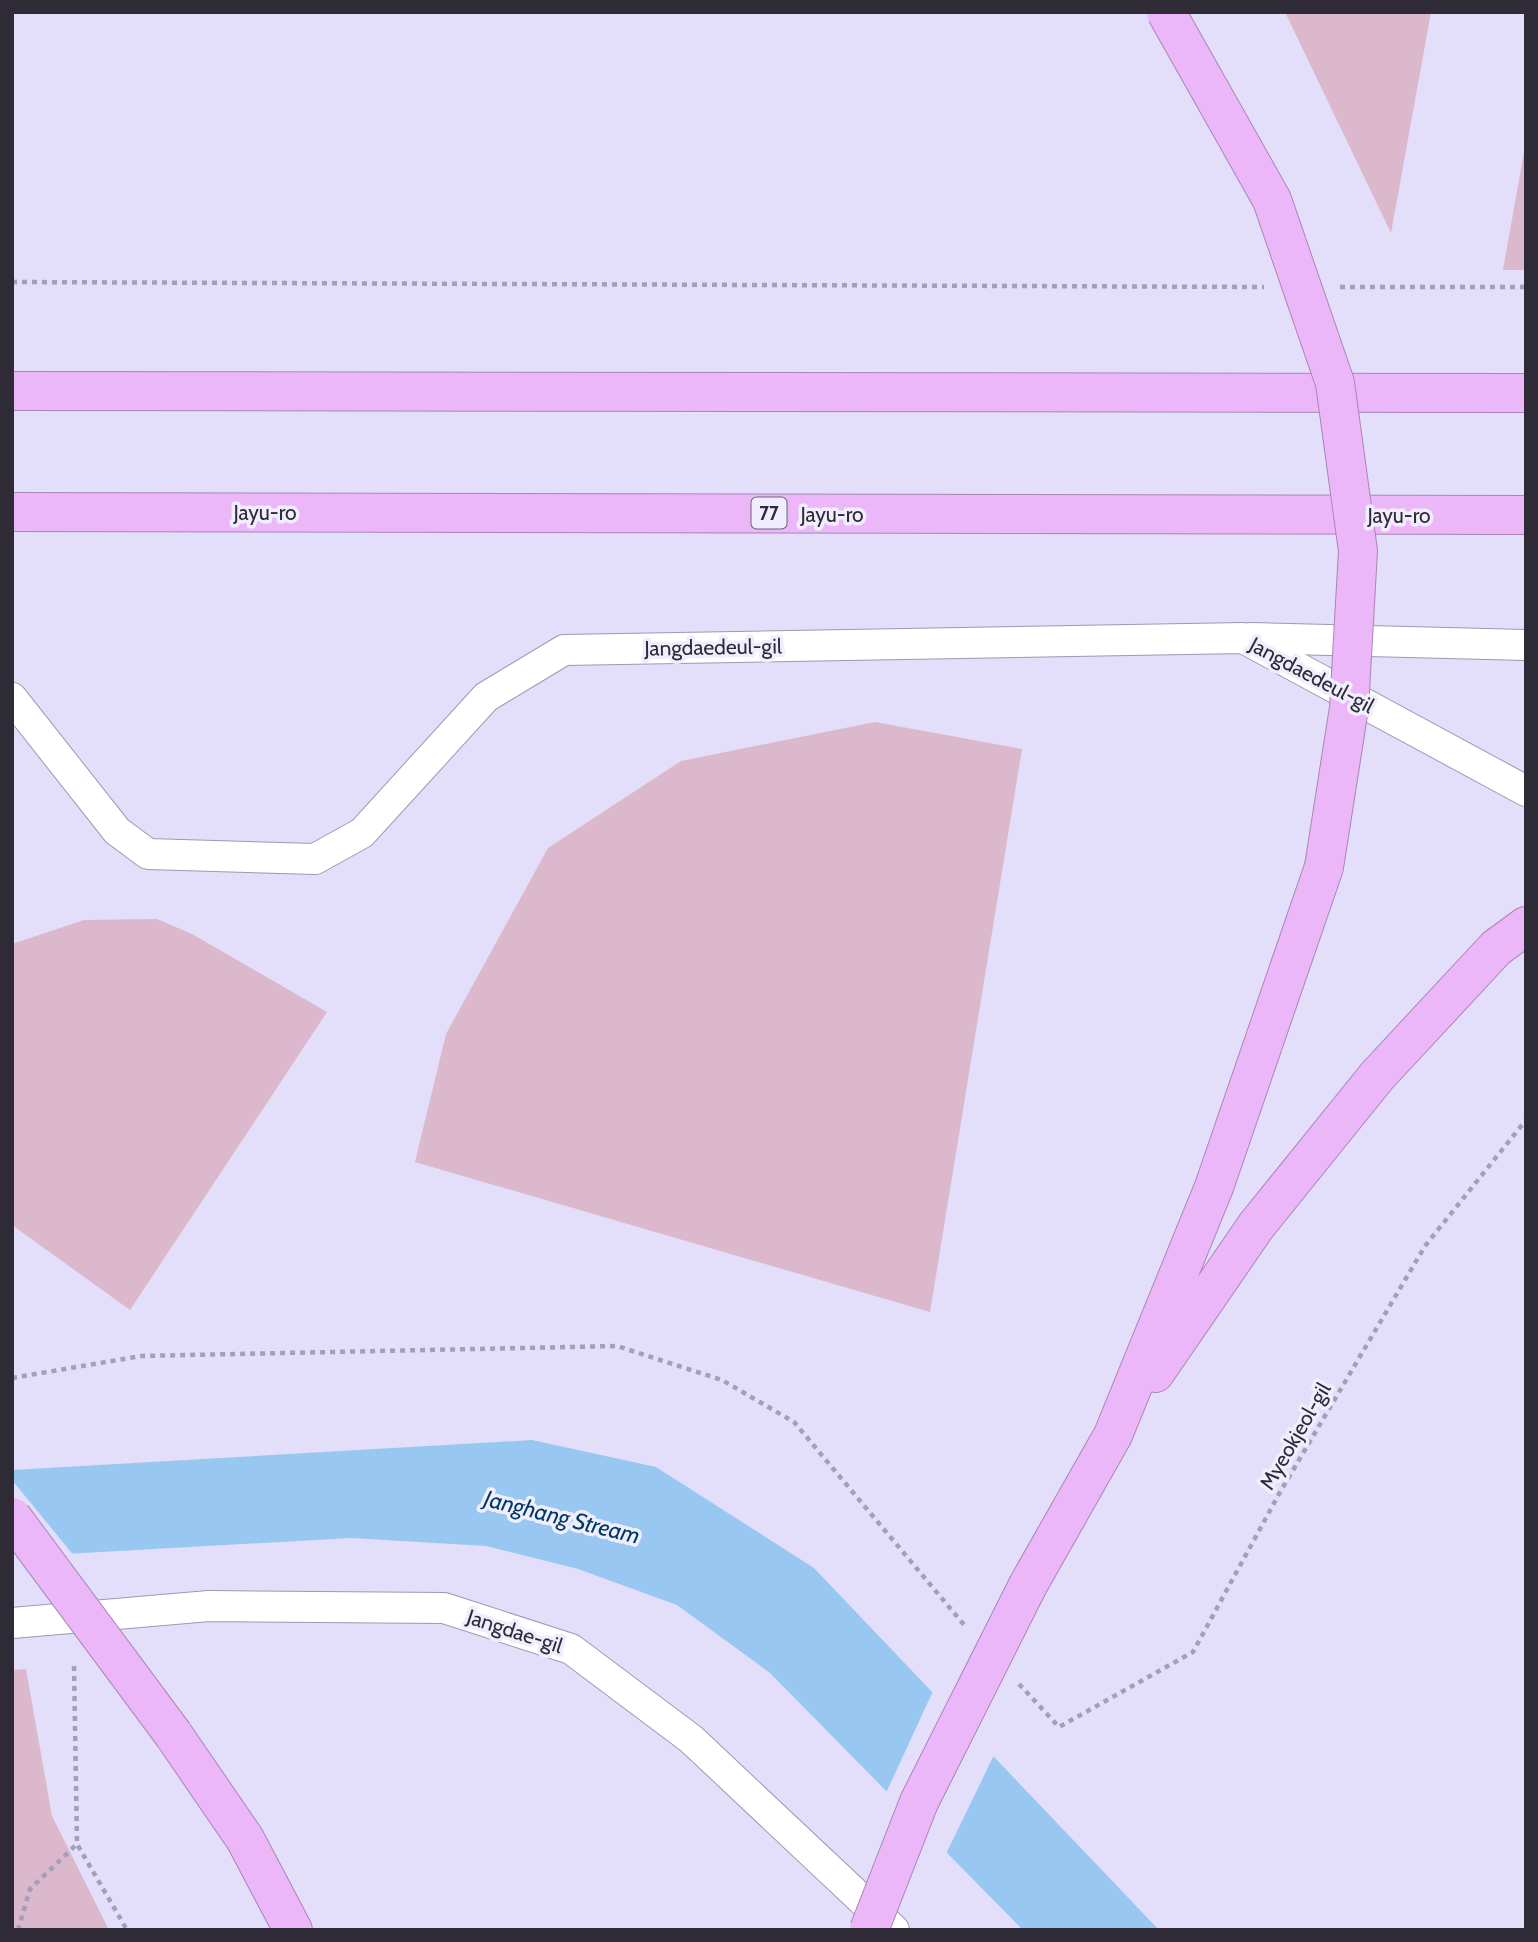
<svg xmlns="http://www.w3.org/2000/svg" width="1538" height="1942" font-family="Cabin,sans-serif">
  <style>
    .green { fill: #dbb8cb }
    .water { fill: #98c8f1 }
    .pier { fill: #e3defa }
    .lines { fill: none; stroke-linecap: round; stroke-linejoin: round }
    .street-casing { stroke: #9e98b3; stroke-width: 32 }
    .highway-casing { stroke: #a986b5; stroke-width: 40 }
    .path { stroke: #a39fb5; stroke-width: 4.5; stroke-dasharray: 5 5; stroke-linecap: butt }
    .street { stroke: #fff; stroke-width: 30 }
    .highway { stroke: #ebb7f9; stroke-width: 38 }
    .highway-bridge-casing { stroke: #a986b5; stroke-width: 40; stroke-linecap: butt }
    .highway-bridge { stroke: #ebb7f9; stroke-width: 38 }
    .labels { text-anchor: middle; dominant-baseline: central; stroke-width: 7; stroke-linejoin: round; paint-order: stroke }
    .shield { fill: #f0edfe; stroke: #686572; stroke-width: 2 }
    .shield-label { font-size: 19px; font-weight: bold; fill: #2e2b36 }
    .street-label { font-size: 21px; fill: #2e2b36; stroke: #f0edfe }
    .water-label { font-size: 23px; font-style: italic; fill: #013b61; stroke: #f0edfe }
  </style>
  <rect width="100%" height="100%" fill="#e3defa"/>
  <g class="green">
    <path d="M1285,12H1431L1391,233Z"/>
    <path d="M1526,141V270H1503Z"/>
    <path d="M875,722L1022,749L930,1312L415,1162L446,1034L548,848L681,761Z"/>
    <path d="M157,919L192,934L327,1012L130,1310L12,1225V944L84,920Z"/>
    <path d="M26,1669L52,1816L109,1930H12V1670Z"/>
  </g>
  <path class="water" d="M532,1440L656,1467L814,1568L1159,1930H1023L770,1673L677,1605L578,1569L486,1546L351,1538L12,1557V1470Z"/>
  <g class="pier">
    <path d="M12,1480L75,1557L12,1560Z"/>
    <path d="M934,1689L995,1753L945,1856L885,1795Z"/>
  </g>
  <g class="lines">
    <defs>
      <g id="street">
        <path d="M1251,638L1526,645"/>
        <path d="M12,698L117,831L148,854L315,859L362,833L486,697L564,650L1243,638L1526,791"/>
        <path d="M12,1623L209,1606L444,1608L571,1649L691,1739L894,1930"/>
      </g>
      <g id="highway">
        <path d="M12,391L1526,393"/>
        <path d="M12,512L1526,515"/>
        <path d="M1155,1373L1256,1226L1377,1076L1496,948L1526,926"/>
        <path d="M1028,1585L1113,1435L1214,1187L1324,867"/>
        <path d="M173,1734L245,1839L293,1930"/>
      </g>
    </defs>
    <use href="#street" class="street-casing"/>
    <use href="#highway" class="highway-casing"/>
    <g class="path">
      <path d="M12,282L1264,287"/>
      <path d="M1340,287H1526"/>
      <path d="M12,1378L141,1356L617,1346L722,1380L794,1422L965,1626"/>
      <path d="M74,1666L77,1844L127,1930"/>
      <path d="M1019,1684L1059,1727L1193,1652L1279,1494L1425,1246L1526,1120"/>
      <path d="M18,1930L30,1889L77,1844"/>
    </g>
    <use href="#street" class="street"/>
    <use href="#highway" class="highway"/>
    <defs>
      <g id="highway-bridge">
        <path d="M1166,12L1272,200L1335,383L1358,551L1349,708L1324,867"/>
        <path d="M12,1517L173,1734"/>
        <path d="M869,1930L919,1802L1028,1585"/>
      </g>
    </defs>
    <use href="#highway-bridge" class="highway-bridge-casing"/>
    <use href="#highway-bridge" class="highway-bridge"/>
  </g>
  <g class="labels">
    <rect class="shield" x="751.5" y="497.5" width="35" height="31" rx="5"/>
    <g class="shield-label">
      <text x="769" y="513">77</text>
    </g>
    <g class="street-label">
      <text x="265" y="512">Jayu-ro</text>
      <text x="832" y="514">Jayu-ro</text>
      <text x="1399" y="515">Jayu-ro</text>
      <text transform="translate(713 647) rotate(-1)">Jangdaedeul-gil</text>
      <text transform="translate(1312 675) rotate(28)">Jangdaedeul-gil</text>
      <text transform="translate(1295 1436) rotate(-60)">Myeokjeol-gil</text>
      <text transform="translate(515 1631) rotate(18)">Jangdae-gil</text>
    </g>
    <g class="water-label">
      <text transform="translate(562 1517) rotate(14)">Janghang Stream</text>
    </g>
  </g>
  <rect width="1538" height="1942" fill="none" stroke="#2e2b36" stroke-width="28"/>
</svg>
